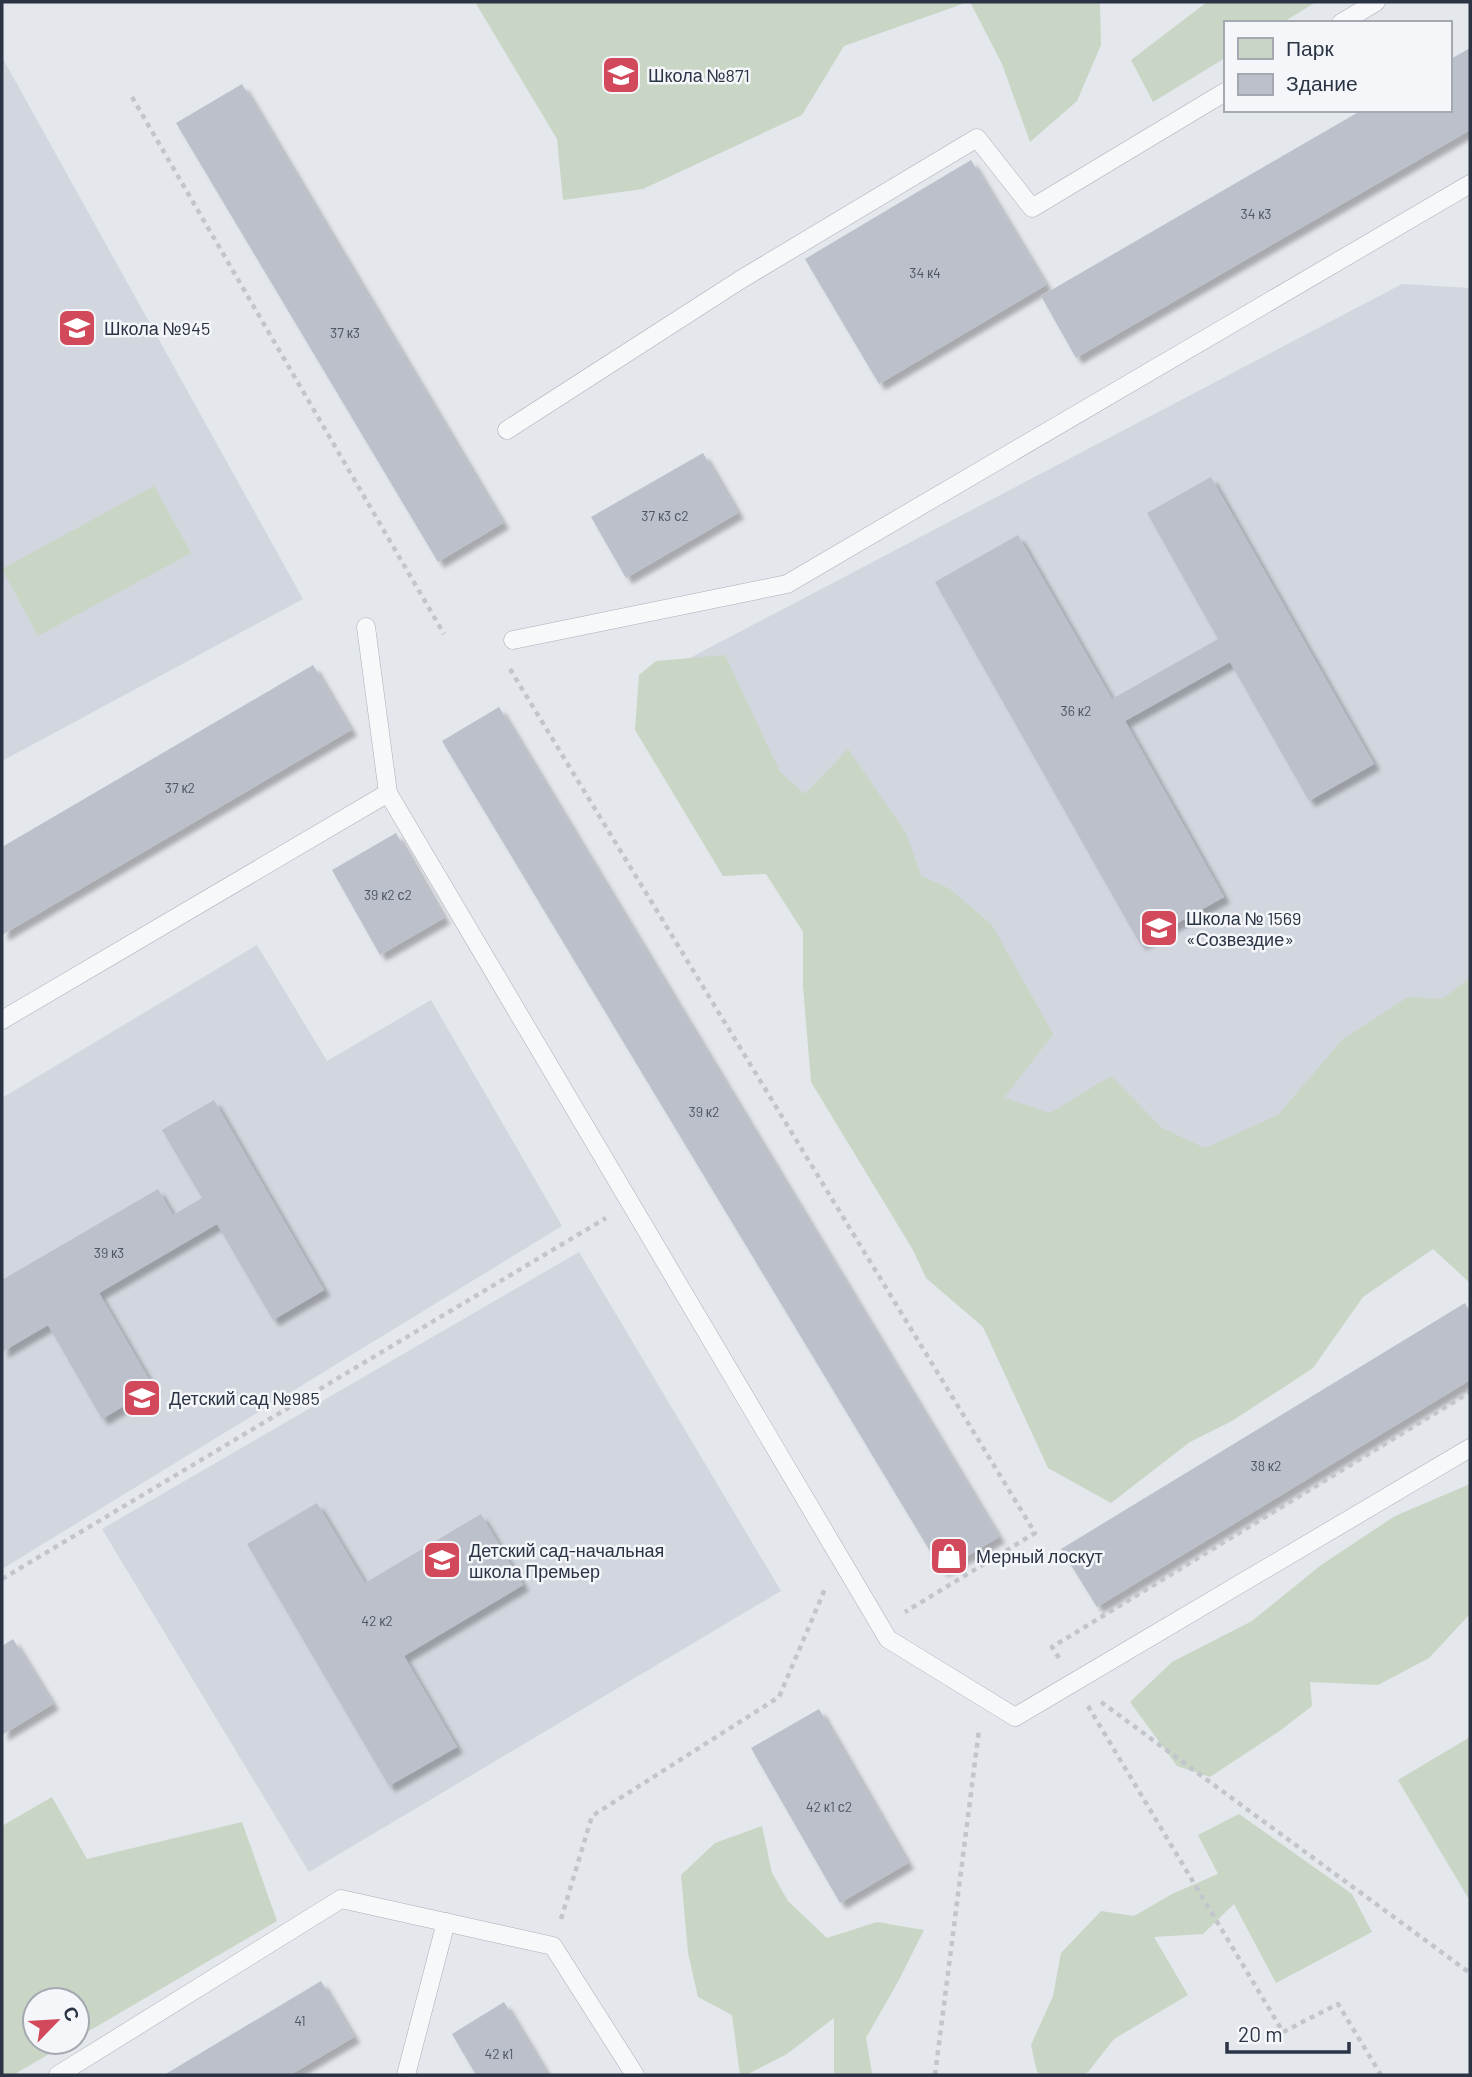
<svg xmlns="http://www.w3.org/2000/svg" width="1472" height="2077" font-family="Barlow,sans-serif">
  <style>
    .built { fill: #d2d6de }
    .green { fill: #c9d6c5 }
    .building { fill: #bbc0ca; filter: url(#shadow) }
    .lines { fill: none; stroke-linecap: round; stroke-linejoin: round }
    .service-casing { stroke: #a9aeb7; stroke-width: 19 }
    .path { stroke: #c2c5cb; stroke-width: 4.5; stroke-dasharray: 5 5; stroke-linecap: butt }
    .service { stroke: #f7f8fa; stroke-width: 18 }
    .labels { text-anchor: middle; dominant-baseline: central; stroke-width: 5; stroke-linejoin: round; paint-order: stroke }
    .number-label { font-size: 14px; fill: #4f5766 }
    .poi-label { font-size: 18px; fill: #2b3445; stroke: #f4f6f9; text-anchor: start }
  </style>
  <defs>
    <filter id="shadow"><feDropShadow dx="6" dy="6" stdDeviation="2" flood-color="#0004"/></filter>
  </defs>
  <rect width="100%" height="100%" fill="#e4e7ec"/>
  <g class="built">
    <path d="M2,57L303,599L2,761Z"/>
    <path d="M1402,284L1470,288V1196L1127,1395L688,659Z"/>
    <path d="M257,945L327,1061L431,1000L562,1226L2,1569V1098Z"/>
    <path d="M579,1252L781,1591L309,1872L102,1529Z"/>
  </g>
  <g class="green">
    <path d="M475,2H968L844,46L802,115L643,189L563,200L557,139Z"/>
    <path d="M970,2H1100L1101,45L1077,101L1030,142L1002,64Z"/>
    <path d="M1207,2H1316L1282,23H1225V58L1153,102L1131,60Z"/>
    <path d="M154,486L191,553L38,636L2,569Z"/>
    <path d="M725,655L780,772L805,794L848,749L906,833L921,876L950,889L992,925L1053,1034L1004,1098L1050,1113L1111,1076L1162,1128L1205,1148L1278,1115L1342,1040L1408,997L1442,999L1470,978V1283L1433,1249L1363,1297L1313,1368L1232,1421L1190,1442L1111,1503L1048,1468L983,1327L926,1278L913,1250L811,1082L803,986V932L766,874L723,876L635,730L639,675L656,661Z"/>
    <path d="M1470,1484V1614L1429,1658L1378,1685L1310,1682L1312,1706L1281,1730L1210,1777L1177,1766L1130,1702L1172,1662L1252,1621L1321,1565L1395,1516Z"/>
    <path d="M1470,1737V1901L1398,1780Z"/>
    <path d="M52,1797L87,1859L242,1822L277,1921L77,2038V2000H35V2042H70L13,2075H2V1826Z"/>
    <path d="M1239,1814L1352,1894L1372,1932L1276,1983L1234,1904L1203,1934L1154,1937L1188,1995L1114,2039L1088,2072L1080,2075H1042L1037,2072L1031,2045L1053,1996L1061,1953L1101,1911L1134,1916L1172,1894L1218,1874L1198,1835Z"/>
    <path d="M762,1826L772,1873L788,1901L827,1938L877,1922L924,1930L900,1978L866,2038L872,2073L877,2075H834V2018L787,2054L746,2075H740L732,2015L698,1997L688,1953L681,1875L715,1843Z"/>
  </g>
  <g class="building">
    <path d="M1470,48V130L1076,358L1041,296L1362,110H1449V60Z"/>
    <path d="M242,84L503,523L438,562L176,123Z"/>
    <path d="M971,160L1046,285L879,384L805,259Z"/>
    <path d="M703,453L738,513L626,578L591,517Z"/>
    <path d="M1211,477L1374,764L1309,801L1230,662L1125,721L1224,897L1140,944L935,582L1018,535L1112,699L1218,639L1147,513Z"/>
    <path d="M313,665L351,730L2,935V847Z"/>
    <path d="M499,707L999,1537L942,1571L442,741Z"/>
    <path d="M396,833L444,918L380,955L332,870Z"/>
    <path d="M214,1100L324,1290L273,1320L217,1224L99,1293L154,1388L102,1419L48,1325L2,1352V1280L158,1189L173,1215L202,1198L162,1130Z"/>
    <path d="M1465,1303L1470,1312V1380L1097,1607L1061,1549Z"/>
    <path d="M317,1503L365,1583L481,1514L523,1585L404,1656L457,1747L389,1786L247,1544Z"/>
    <path d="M13,1639L53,1704L2,1735V1646Z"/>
    <path d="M819,1709L908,1863L840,1903L751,1748Z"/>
    <path d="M321,1981L354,2037L290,2075H164Z"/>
    <path d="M504,2002L546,2072L548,2075H476L452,2034Z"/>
  </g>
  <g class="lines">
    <defs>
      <g id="service">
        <path d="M1341,23L1376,2"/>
        <path d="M507,430L740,280L977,138L1032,208L1225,92"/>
        <path d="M366,627L388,793L888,1639L1015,1717L1470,1448"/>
        <path d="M513,640L787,584L1470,184"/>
        <path d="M2,1020L388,793"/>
        <path d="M58,2075L341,1899L553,1946L635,2075"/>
        <path d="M406,2075L446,1922"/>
      </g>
    </defs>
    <use href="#service" class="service-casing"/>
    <g class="path">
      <path d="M132,97L444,634"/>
      <path d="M510,669L1035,1533L905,1612"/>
      <path d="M2,1579L606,1218"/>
      <path d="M1059,1658L1052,1647L1470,1392"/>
      <path d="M1101,1702L1470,1973"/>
      <path d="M1088,1706L1283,2032L1338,2004L1381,2075"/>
      <path d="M561,1919L592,1816L779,1697L825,1589"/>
      <path d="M935,2075L979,1730"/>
    </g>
    <use href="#service" class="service"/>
  </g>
  <defs>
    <symbol id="school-square" viewBox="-11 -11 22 22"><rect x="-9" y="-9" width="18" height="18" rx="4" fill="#d1495b" stroke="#f4f6f9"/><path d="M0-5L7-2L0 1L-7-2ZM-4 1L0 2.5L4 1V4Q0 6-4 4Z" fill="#fff"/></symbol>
    <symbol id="shop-square" viewBox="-11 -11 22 22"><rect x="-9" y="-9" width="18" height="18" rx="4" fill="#d1495b" stroke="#f4f6f9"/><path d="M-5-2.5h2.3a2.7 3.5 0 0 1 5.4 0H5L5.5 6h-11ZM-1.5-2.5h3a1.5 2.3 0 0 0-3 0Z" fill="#fff"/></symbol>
  </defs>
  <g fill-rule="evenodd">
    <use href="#school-square" x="599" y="53" width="44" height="44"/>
    <use href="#school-square" x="55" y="306" width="44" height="44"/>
    <use href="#school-square" x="1137" y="906" width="44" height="44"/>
    <use href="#school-square" x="120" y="1376" width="44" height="44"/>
    <use href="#shop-square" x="927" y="1534" width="44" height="44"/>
    <use href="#school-square" x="420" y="1538" width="44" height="44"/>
  </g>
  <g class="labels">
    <g class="number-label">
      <text x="1256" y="213">34 к3</text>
      <text x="925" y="272">34 к4</text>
      <text x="345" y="332">37 к3</text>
      <text x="665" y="515">37 к3 с2</text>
      <text x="1076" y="710">36 к2</text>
      <text x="180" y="787">37 к2</text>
      <text x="388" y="894">39 к2 с2</text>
      <text x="704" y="1111">39 к2</text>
      <text x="109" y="1252">39 к3</text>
      <text x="1266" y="1465">38 к2</text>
      <text x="377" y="1620">42 к2</text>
      <text x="829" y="1806">42 к1 с2</text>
      <text x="300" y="2020">41</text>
      <text x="499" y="2053">42 к1</text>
    </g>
    <g class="poi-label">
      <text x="648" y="75">Школа №871</text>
      <text x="104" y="328">Школа №945</text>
      <text x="1186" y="918">Школа № 1569<tspan x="1186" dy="21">«Созвездие»</tspan></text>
      <text x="169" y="1398">Детский сад №985</text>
      <text x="469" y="1550">Детский сад-начальная<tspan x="469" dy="21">школа Премьер</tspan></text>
      <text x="976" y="1556">Мерный лоскут</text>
    </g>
  </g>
  <rect width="1472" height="2077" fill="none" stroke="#2b3445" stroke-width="7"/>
  <rect x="1224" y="21" width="228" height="91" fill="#f4f6f9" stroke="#a4a8b1" stroke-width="2"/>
  <rect x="1238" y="38" width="35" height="21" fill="#c9d6c5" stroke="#a4a8b1" stroke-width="2"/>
  <text x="1286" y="56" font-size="21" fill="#2b3445">Парк</text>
  <rect x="1238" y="74" width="35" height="21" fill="#bbc0ca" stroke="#a4a8b1" stroke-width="2"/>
  <text x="1286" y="91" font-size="21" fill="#2b3445">Здание</text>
  <g transform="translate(56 2021) rotate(65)"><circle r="33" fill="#f4f6f9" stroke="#a4a8b1" stroke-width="2"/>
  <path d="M0-5L12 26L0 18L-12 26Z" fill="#d1495b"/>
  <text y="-10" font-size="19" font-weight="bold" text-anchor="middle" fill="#2b3445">С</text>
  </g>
  <path d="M1227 2042v10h122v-10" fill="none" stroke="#2b3445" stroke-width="3.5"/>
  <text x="1238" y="2042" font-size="21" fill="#2b3445" stroke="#f4f6f9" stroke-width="5" paint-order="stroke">20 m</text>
</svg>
